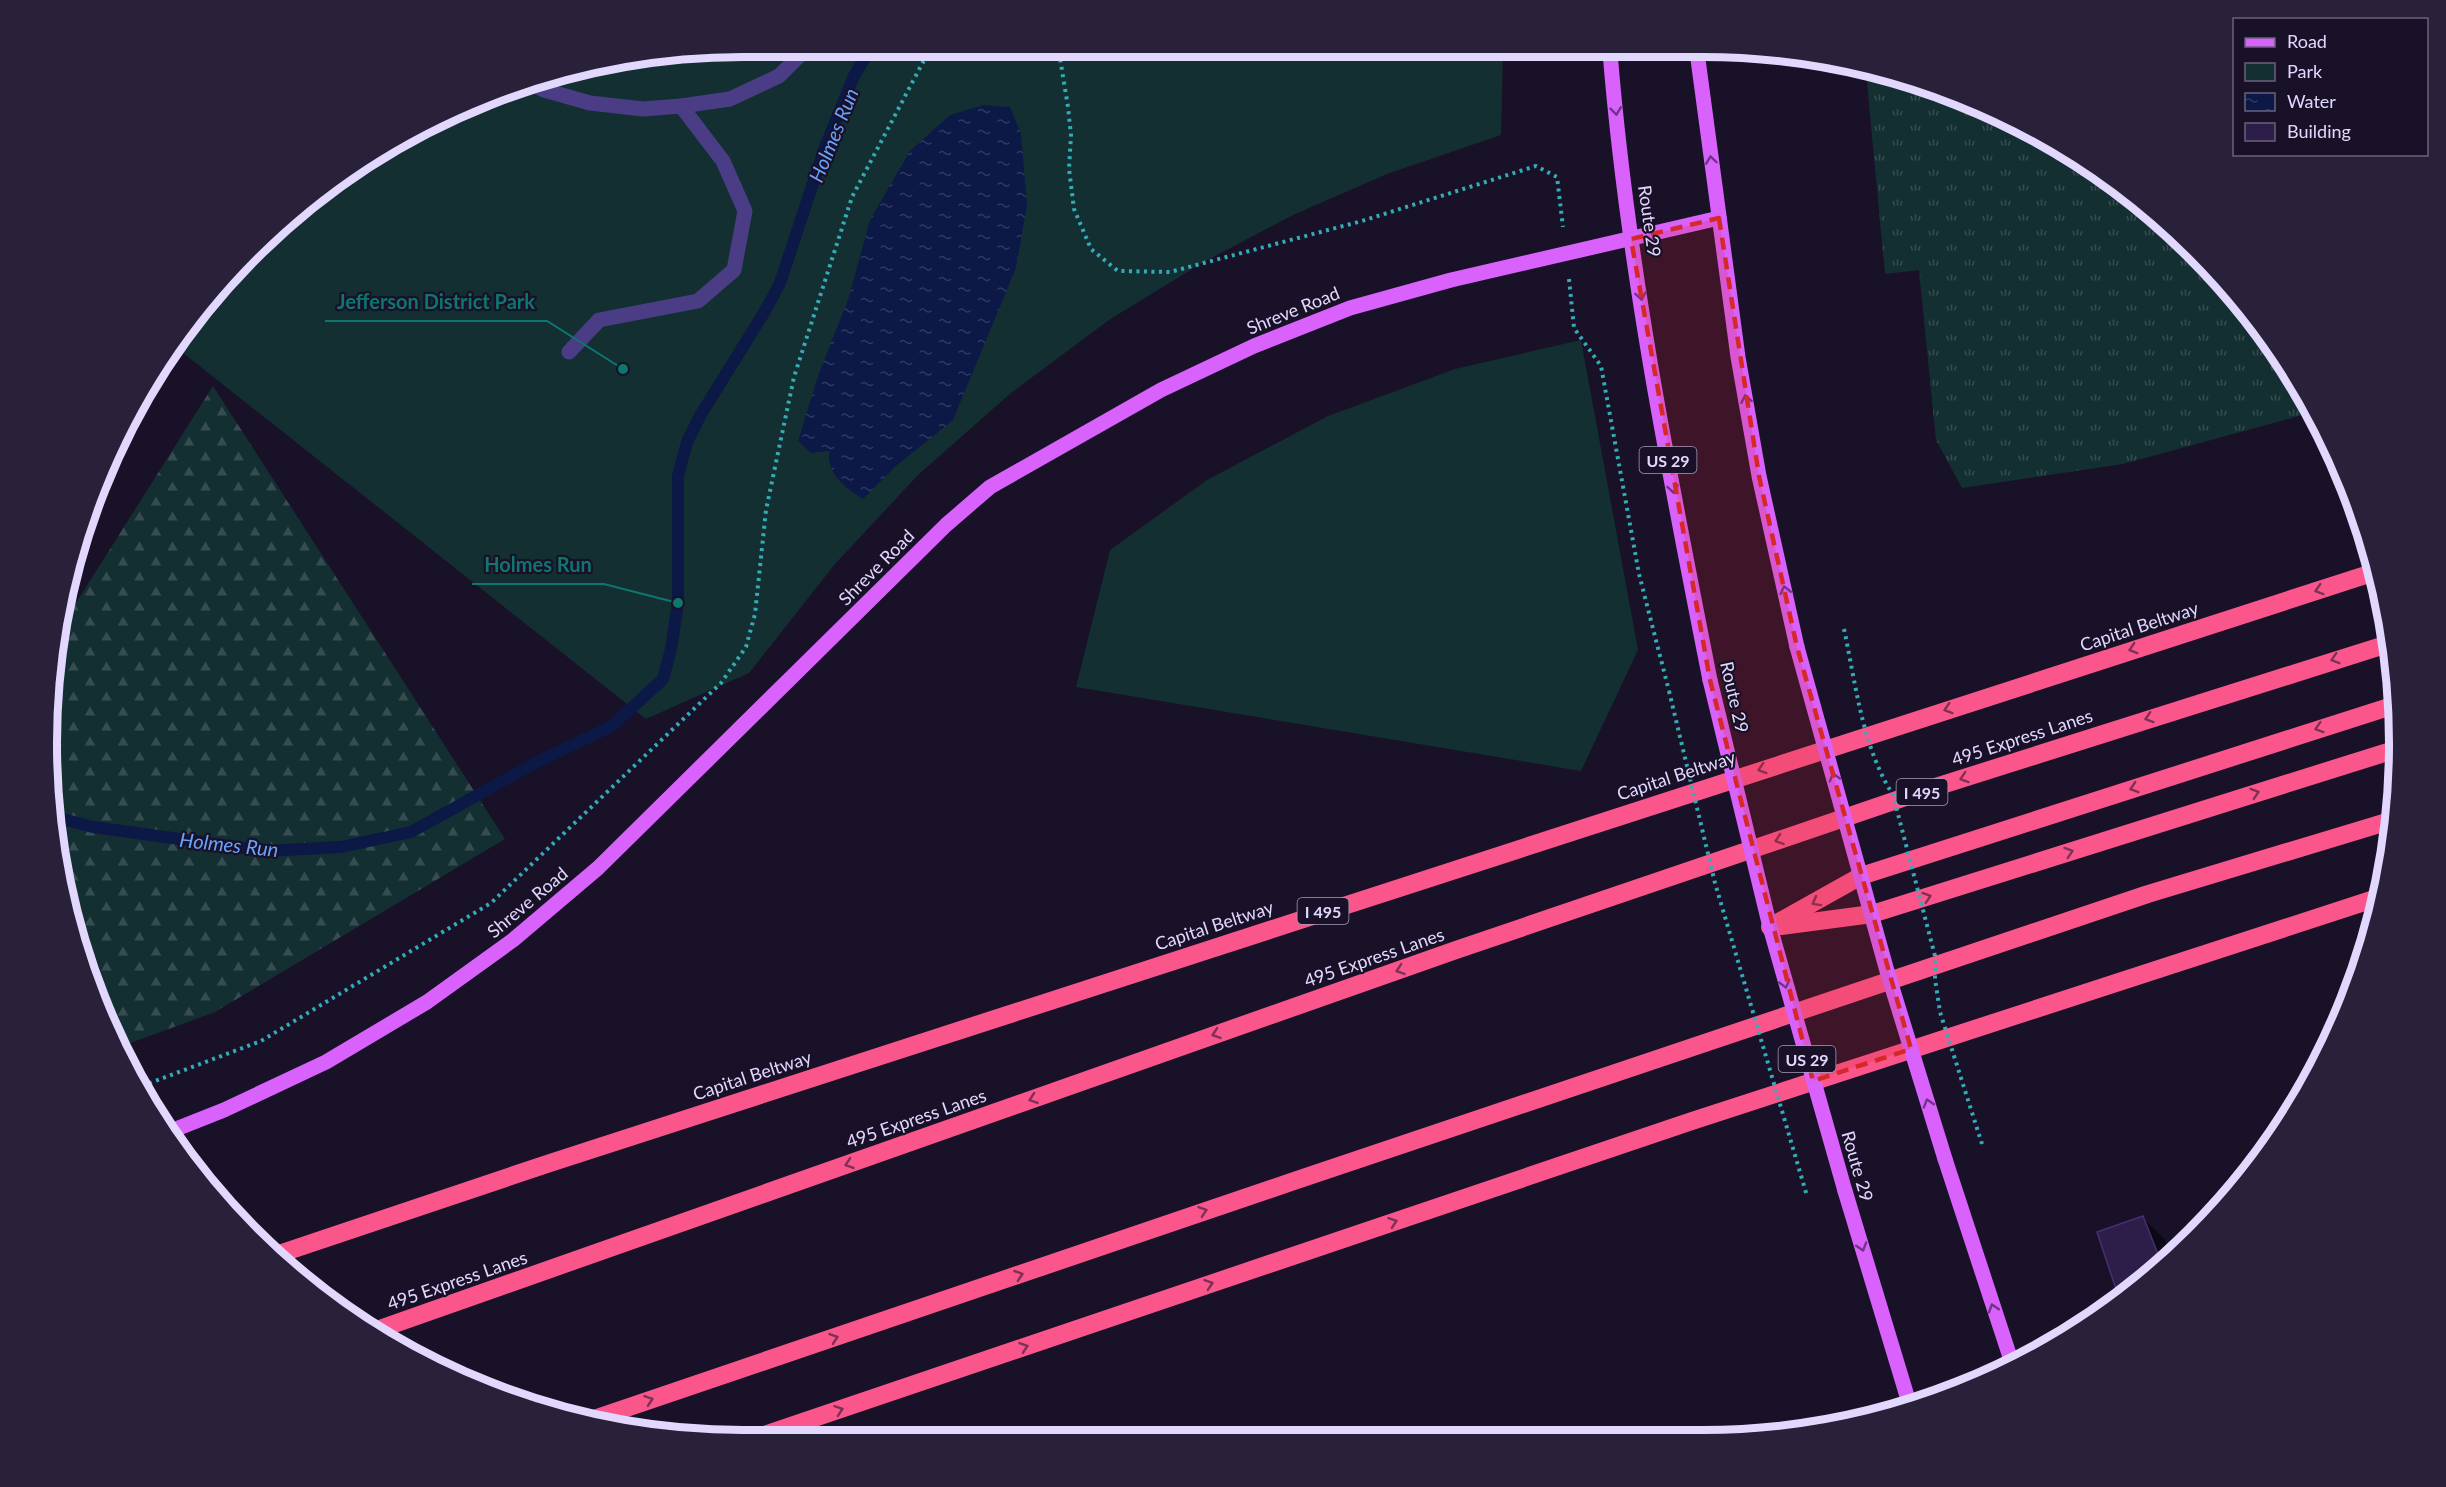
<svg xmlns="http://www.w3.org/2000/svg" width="2446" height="1487" font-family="Lato,sans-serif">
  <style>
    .grass { fill: url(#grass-tufts) }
    .forest { fill: url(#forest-firs) }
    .park { fill: #142f32 }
    .water { fill: url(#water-ripples) }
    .shadow { fill: #0007 }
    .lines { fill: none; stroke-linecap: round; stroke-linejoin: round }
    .stream { stroke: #0c1846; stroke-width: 12 }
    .building { fill: #2c1d49; stroke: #472f74; stroke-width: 1.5 }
    .path { stroke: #33acb8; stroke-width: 4; stroke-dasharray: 3 4.5; stroke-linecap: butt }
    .minor { stroke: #4a3d86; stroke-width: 15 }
    .major { stroke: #d962fc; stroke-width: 15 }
    .highway { stroke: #fb568c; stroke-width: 18 }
    .path-bridge { stroke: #33acb8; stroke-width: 4; stroke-dasharray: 3 4.5; stroke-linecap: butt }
    .major-bridge { stroke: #d962fc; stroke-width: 15 }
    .oneway { stroke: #6f3587 }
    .oneway2 { stroke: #7e3055 }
    .marked { fill: #d62828; fill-opacity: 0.2; stroke: #d62828; stroke-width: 4.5; stroke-dasharray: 12 8; stroke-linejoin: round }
    .labels { text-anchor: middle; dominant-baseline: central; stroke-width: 4.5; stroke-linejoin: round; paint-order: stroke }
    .shield { fill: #181128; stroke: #a59cbe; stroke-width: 1.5 }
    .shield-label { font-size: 16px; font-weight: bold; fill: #e2d8fe }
    .street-label { font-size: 18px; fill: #e2d8fe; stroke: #181128 }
    .water-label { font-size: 20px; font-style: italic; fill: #69a2fc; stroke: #181128 }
    .rim { fill: none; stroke: #e2d8fe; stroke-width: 8 }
    .leader { fill: none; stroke: #0f766e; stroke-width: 2 }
    .callout-dot { fill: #0f766e; stroke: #181128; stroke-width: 2 }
    .callout-label { font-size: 20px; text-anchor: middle; font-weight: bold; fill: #0f766e; stroke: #181128; stroke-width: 4.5; stroke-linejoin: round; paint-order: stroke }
  </style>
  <defs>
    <pattern id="grass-tufts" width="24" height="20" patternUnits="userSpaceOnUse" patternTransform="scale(1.5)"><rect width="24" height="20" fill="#142f32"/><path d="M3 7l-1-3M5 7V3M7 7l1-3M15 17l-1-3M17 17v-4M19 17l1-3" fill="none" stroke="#364c51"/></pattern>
    <pattern id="forest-firs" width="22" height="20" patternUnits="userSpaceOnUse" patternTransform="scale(1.5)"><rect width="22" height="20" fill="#142f32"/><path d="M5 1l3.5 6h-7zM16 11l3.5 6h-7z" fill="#364c51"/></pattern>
    <pattern id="water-ripples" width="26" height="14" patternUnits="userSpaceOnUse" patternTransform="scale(1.5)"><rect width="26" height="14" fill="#0c1846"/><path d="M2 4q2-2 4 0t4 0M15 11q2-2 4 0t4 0" fill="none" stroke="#2f3962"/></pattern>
  </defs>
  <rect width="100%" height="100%" fill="#181128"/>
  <path class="grass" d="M1866,72L1969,99L2127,190L2226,284L2306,395L2314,412L2123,464L1962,488L1936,440L1919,270L1885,274Z"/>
  <path class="forest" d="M213,386L505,839L215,1012L122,1046L83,967L53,835L47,743L53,652L57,633Z"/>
  <g class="park">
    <path d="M1503,52L1501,135L1387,174L1293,215L1202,263L1109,320L1011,393L919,474L835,564L749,673L646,719L173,345L250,251L319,190L435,119L520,83L652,53Z"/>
    <path d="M1581,340L1638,650L1581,771L1076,687L1110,550L1207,480L1328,416L1455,369Z"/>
  </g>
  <path class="water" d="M983,105L1010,107L1021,134L1027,205L1016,268L953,420L896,466L863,499C843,486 828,476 829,451L811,453L798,441L819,373L848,300L870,220L910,151L950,115Z"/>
  <path class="shadow" d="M2143,1218L2165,1240L2171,1258L2162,1267L2120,1297L2099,1233Z"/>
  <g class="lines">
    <path class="stream" d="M51,816L93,827L267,851L341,847L411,832L537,762L612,726L663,679L671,649L678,603V476L687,442L700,416L765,311L780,283L825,147L854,76L868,52"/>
  </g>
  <path class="building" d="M2143,1216L2163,1267L2119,1298L2097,1232Z"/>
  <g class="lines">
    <g class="path">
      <path d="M1059,52L1068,107L1071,135L1069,169L1074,209L1091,249L1118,271L1170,272L1362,221L1536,166L1557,177L1563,227"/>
      <path d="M1569,279L1574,328L1601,366L1639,574L1669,691"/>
      <path d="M142,1086L261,1041L491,903L721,683L746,647L755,614L766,510L794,377L852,197L923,62L937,52"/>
    </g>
    <g class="minor">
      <path d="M527,82L544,90L590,103L643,109L681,106L730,99L779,76L802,53"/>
      <path d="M569,352L599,320L698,301L734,270L745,211L723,161L681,106"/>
    </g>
    <g class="major">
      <path d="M1610,52C1627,263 1669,473 1710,680"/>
      <path d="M1697,52L1738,357L1759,476L1797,647"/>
      <path d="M166,1133L224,1110L326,1062L427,1002L513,940L598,868L946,525L990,487L1161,390L1254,346L1350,308L1451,280L1719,218"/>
      <path d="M1945,1159L2012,1363"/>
      <path d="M1845,1191L1910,1406"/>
    </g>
    <g class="highway">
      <path d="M1781,926L1872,914L2397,749"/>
      <path d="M1770,927L1861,876L2395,705"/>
      <path d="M273,1256L550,1163L2375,572"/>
      <path d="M377,1330L1456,950L1926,790L2391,643"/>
      <path d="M594,1419L1294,1181L2148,894L2393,820"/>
      <path d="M764,1435L1692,1121L2380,897"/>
    </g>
    <g class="path-bridge">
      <path d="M1844,629C1856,685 1862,746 1893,795L1935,956V979L1940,1012L1982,1144"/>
      <path d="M1669,691L1715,883L1807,1196"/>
    </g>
    <g class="major-bridge">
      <path d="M1797,647L1887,971L1945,1159"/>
      <path d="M1710,680L1770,927L1845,1191"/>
    </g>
  </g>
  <defs><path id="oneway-chevron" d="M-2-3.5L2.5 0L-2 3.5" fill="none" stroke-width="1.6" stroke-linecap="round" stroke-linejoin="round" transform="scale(1.5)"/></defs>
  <g class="oneway">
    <use href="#oneway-chevron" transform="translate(1616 111) rotate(83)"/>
    <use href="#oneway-chevron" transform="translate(1711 160) rotate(-98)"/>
    <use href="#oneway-chevron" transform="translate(1641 296) rotate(81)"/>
    <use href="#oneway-chevron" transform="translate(1746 399) rotate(-100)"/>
    <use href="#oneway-chevron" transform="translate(1673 489) rotate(81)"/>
    <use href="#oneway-chevron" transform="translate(1785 590) rotate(-103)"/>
    <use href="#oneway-chevron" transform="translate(1834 777) rotate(-106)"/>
    <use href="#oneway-chevron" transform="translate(1785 984) rotate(75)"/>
    <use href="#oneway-chevron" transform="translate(1928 1103) rotate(-107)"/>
    <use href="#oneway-chevron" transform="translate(1862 1247) rotate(73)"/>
    <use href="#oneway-chevron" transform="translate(1993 1308) rotate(-108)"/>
  </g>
  <g class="oneway2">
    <use href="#oneway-chevron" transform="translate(2319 590) rotate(162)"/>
    <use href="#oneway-chevron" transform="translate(2133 649) rotate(162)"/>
    <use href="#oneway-chevron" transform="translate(2335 659) rotate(163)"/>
    <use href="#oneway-chevron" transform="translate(1948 709) rotate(162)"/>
    <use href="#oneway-chevron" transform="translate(2149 718) rotate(162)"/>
    <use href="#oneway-chevron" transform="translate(2319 728) rotate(163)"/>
    <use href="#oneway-chevron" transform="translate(1762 769) rotate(162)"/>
    <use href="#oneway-chevron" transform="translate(1964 778) rotate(162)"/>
    <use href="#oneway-chevron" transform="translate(2134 788) rotate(162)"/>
    <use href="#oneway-chevron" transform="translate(2255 793) rotate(-18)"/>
    <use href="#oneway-chevron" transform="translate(1779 840) rotate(161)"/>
    <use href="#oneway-chevron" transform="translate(2069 852) rotate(-18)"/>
    <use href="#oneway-chevron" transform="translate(1927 897) rotate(-18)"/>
    <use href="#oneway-chevron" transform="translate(1816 902) rotate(151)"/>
    <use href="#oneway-chevron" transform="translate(1400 970) rotate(161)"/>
    <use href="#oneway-chevron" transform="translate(1216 1034) rotate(161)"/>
    <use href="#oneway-chevron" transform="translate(1033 1099) rotate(161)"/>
    <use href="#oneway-chevron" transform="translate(849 1164) rotate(161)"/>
    <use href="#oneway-chevron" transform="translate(1203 1211) rotate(-19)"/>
    <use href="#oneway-chevron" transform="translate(1393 1222) rotate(-19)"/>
    <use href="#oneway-chevron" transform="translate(1019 1275) rotate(-19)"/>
    <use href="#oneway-chevron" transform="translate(1209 1284) rotate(-19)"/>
    <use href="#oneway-chevron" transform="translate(834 1338) rotate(-19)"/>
    <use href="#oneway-chevron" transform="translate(1024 1347) rotate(-19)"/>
    <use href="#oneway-chevron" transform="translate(649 1400) rotate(-19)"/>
    <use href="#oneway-chevron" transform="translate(839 1410) rotate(-19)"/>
  </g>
  <path class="marked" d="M1719,218L1759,476L1797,647L1911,1049L1813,1081L1710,680L1631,239Z"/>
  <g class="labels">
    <g class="shield">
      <rect x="1639.5" y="447" width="57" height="26" rx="4.5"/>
      <rect x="1896.5" y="779" width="51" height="26" rx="4.5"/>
      <rect x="1297.5" y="898" width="51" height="26" rx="4.5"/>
      <rect x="1778.5" y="1046" width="57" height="26" rx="4.5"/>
    </g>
    <g class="shield-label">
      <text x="1668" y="460">US 29</text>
      <text x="1922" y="792">I 495</text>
      <text x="1323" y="911">I 495</text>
      <text x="1807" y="1059">US 29</text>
    </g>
    <g class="street-label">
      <text transform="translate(1650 221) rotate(82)">Route 29</text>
      <text transform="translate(1293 310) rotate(-22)">Shreve Road</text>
      <text transform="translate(876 567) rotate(-45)">Shreve Road</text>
      <text transform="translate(2139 626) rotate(-18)">Capital Beltway</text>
      <text transform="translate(1735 697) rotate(77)">Route 29</text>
      <text transform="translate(2022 737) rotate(-18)">495 Express Lanes</text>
      <text transform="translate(1676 775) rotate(-18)">Capital Beltway</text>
      <text transform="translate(527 902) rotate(-40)">Shreve Road</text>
      <text transform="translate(1214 925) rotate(-18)">Capital Beltway</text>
      <text transform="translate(1374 957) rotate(-19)">495 Express Lanes</text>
      <text transform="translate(752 1075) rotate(-18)">Capital Beltway</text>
      <text transform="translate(916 1118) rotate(-19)">495 Express Lanes</text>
      <text transform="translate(1858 1166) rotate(74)">Route 29</text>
      <text transform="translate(457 1280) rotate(-19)">495 Express Lanes</text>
    </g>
    <g class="water-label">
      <text transform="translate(833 135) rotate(-68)">Holmes Run</text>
      <text transform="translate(229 844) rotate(6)">Holmes Run</text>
    </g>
  </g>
  <path d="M0 0H2446V1487H0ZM743 57H1703A686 686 0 0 1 2389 743V744A686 686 0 0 1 1703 1430H743A686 686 0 0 1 57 744V743A686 686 0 0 1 743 57Z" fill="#282139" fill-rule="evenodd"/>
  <path class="rim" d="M743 57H1703A686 686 0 0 1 2389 743V744A686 686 0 0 1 1703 1430H743A686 686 0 0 1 57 744V743A686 686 0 0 1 743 57Z"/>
  <path class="leader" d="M623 369L547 321H325M678 603L604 584H472"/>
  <g class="callout-dot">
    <circle cx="623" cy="369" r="6"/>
    <circle cx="678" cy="603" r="6"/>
  </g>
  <g class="callout-label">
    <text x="436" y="309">Jefferson District Park</text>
    <text x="538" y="572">Holmes Run</text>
  </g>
  <rect x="2233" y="18" width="195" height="138" fill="#181128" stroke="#69617e" stroke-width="1.5"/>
  <rect x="2245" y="38" width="30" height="9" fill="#d962fc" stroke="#69617e" stroke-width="1.5"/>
  <text x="2287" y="48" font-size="18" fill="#e2d8fe">Road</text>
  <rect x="2245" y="63" width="30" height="18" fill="#142f32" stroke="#69617e" stroke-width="1.5"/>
  <text x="2287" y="78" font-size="18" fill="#e2d8fe">Park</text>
  <rect x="2245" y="93" width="30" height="18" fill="url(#water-ripples)" stroke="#69617e" stroke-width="1.5"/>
  <text x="2287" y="108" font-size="18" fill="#e2d8fe">Water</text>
  <rect x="2245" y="123" width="30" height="18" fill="#2c1d49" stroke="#69617e" stroke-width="1.5"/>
  <text x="2287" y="138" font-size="18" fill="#e2d8fe">Building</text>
</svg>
